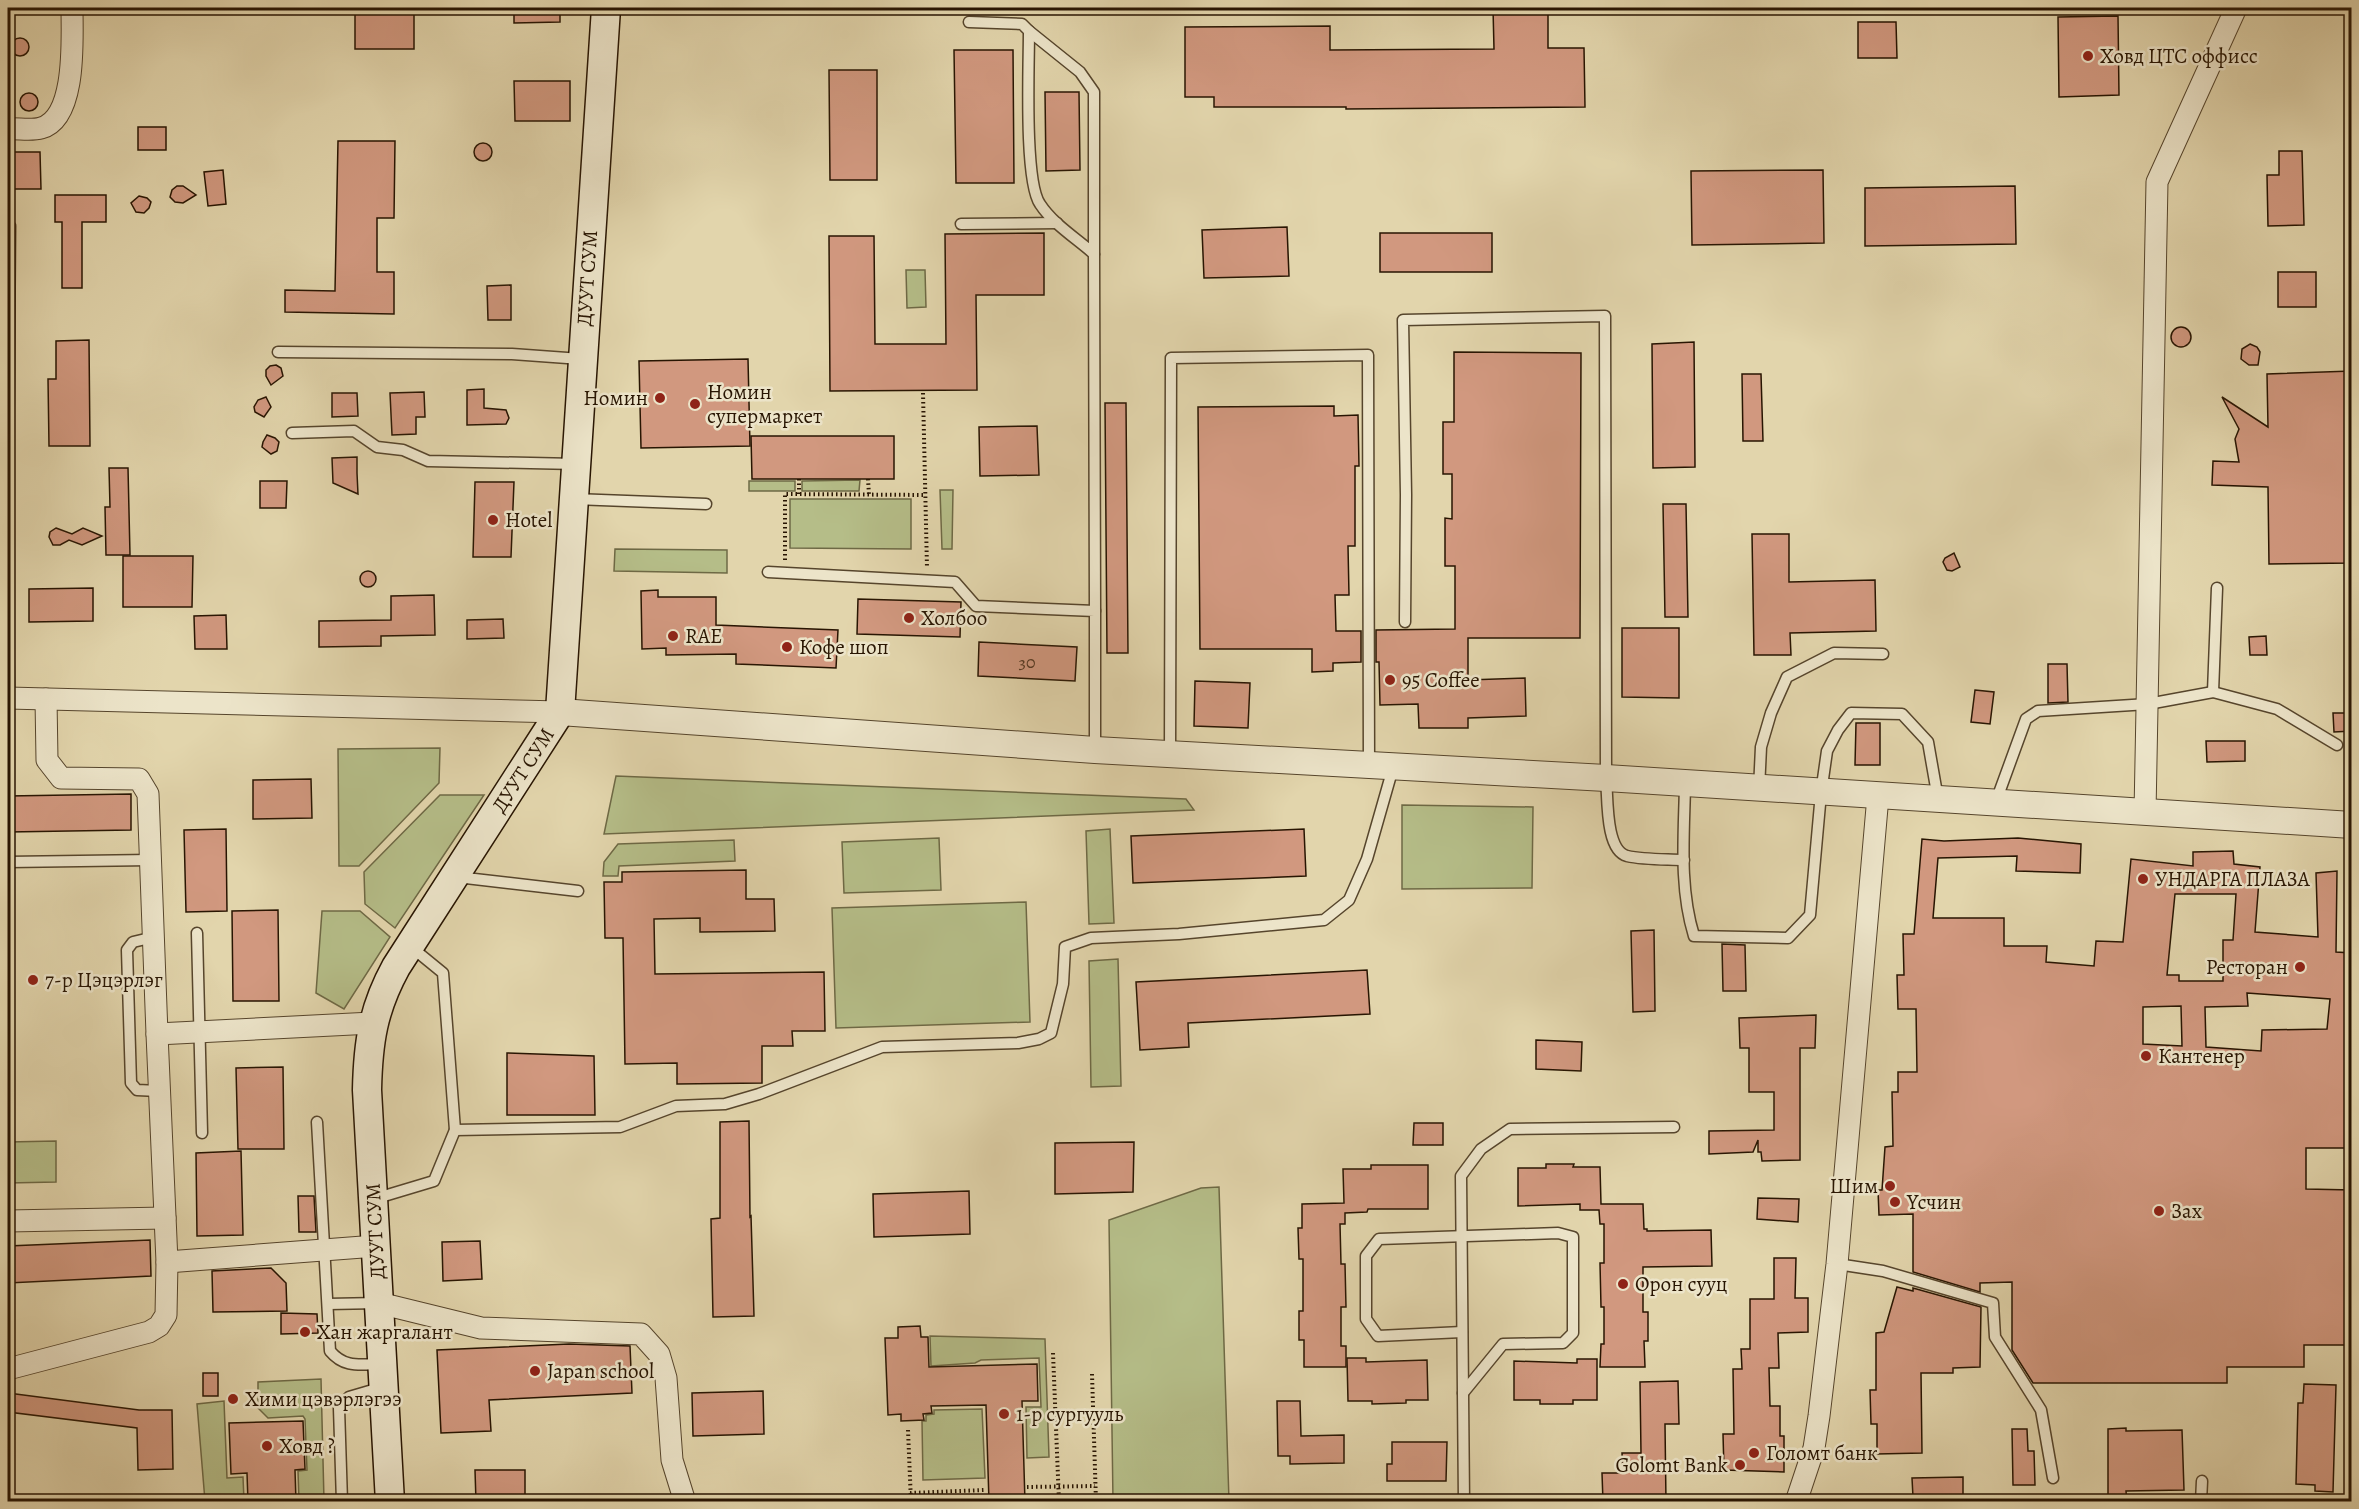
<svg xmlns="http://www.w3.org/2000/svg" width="2359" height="1509" font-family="Alegreya,serif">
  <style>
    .green { fill: #b5bd88; stroke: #6e6945; stroke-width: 1.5 }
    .building { fill: #d1987f; stroke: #281502; stroke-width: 1.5; fill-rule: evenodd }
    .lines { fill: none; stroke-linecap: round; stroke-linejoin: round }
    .service-casing { stroke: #56452c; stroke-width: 13 }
    .minor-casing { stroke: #56452c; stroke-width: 23 }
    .tertiary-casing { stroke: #56452c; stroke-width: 28 }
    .secondary-casing { stroke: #281502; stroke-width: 31 }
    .path { stroke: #281502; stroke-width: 4; stroke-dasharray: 1.5 3; stroke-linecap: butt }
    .service { stroke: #ece4c9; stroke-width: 10 }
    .minor { stroke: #ece4c9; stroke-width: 21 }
    .tertiary { stroke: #ece4c9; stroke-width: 26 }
    .secondary { stroke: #ece4c9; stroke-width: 28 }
    .poi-dot { fill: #8f2418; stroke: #ece4c9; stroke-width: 2 }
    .labels { text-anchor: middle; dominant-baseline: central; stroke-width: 5; stroke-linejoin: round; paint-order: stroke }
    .number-label { font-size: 18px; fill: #523621 }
    .poi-label { font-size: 21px; fill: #281502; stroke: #ece4c9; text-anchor: start }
    .street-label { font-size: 21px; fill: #281502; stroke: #ece4c9 }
  </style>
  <rect width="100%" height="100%" fill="#e2d5ac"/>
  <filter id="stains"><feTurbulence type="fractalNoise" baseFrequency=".00333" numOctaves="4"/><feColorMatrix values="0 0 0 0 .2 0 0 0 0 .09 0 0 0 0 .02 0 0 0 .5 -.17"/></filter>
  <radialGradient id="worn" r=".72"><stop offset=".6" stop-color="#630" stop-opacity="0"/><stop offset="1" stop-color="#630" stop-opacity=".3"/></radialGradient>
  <g class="green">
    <path d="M906,270H925L926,307L907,308Z"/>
    <path d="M860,480L859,491H802V481Z"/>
    <rect x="749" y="481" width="46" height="10"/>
    <path d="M940,490H953L952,549H942Z"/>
    <path d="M790,499H911V549L790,548Z"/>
    <path d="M615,549L727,550V573L614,571Z"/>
    <path d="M440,748L439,783L359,866H339L338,749Z"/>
    <path d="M616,776L1186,799L1194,810L604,834Z"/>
    <path d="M440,795H484L395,928L365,904L364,872Z"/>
    <path d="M1402,805L1533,807L1532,888L1402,889Z"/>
    <path d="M1110,829L1114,923L1089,924L1086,831Z"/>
    <path d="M939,838L941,890L844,893L842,842Z"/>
    <path d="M734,840L735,861L619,866L618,876H603L604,862L618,844Z"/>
    <path d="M1026,902L1030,1022L836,1028L832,908Z"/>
    <path d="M322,911H360L390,937L344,1009L316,993Z"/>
    <path d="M1118,959L1121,1086L1091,1087L1089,961Z"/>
    <path d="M56,1141V1182L8,1183V1142Z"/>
    <path d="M1219,1187L1229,1501H1113L1109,1220L1201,1188Z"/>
    <path d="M930,1336L1045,1339L1049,1457L1027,1458L1026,1407H1041L1039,1358L981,1360L975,1363L931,1366Z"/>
    <path d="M321,1379L324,1501H299L298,1471L307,1470L305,1419L303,1416L268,1418L258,1408V1382Z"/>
    <path d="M224,1401L227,1478L243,1477L244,1501H205L197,1404Z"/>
    <path d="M982,1409L985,1478L923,1480L922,1421H926V1415L934,1414V1410Z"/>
  </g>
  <g class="building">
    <rect x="355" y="8" width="59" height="41"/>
    <path d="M514,8H560V22L514,23Z"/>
    <path d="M1493,8H1548V48H1584L1585,107L1346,109V107H1214V97H1185V27L1330,26V50L1494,49Z"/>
    <path d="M2118,16L2119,95L2059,97L2058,17Z"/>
    <path d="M1858,22H1896L1897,58H1858Z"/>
    <circle cx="20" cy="47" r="9"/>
    <path d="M954,50H1013L1014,183H956Z"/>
    <path d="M829,70H877V180H830Z"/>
    <path d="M514,81H570V121H515Z"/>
    <path d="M1045,92H1079L1080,170L1046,171Z"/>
    <circle cx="29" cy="102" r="9"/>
    <rect x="138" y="127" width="28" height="23"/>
    <path d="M338,141H395L394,218H377V272H394V314L285,312V290L335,291Z"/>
    <circle cx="483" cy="152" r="9"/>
    <path d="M2279,151H2302L2304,225L2268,226L2267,175H2279Z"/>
    <path d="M8,152H40L41,189H8Z"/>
    <path d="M223,170L226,204L208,206L204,172Z"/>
    <path d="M1823,170L1824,243L1692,245L1691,171Z"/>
    <path d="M177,186H183L196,195L183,203L175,202L170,197L172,190Z"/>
    <path d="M2015,186L2016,244L1865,246V188Z"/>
    <path d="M55,195H106V222H82V288H62V222H55Z"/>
    <path d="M139,196L147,198L151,202L149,208L144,213L136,212L131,203Z"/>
    <path d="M1287,227L1289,276L1204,278L1202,230Z"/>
    <path d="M1044,233V295H976L977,390L830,391L829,236H874L875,344H946L945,234Z"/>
    <rect x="1380" y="233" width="112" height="39"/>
    <rect x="2278" y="272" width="38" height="35"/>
    <path d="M511,285V320H488L487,286Z"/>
    <circle cx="2181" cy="337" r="10"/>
    <path d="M89,340L90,446H49L48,379H56V341Z"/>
    <path d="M1694,342L1695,467L1653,468L1652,344Z"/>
    <path d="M2250,344L2257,347L2260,352L2258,365H2249L2241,359L2242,349Z"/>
    <path d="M1454,352L1581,353L1580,638H1468V680L1525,678L1526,716L1468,718V728H1419L1418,704L1380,705L1379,662H1376V630L1455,629V566H1445V518L1452,519V474H1443V422H1454Z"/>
    <path d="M748,359L750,446L641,448L639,361Z"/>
    <path d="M276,365L281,368L283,376L271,385L266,376V370L270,366Z"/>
    <path d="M2352,371V563L2269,564L2268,487L2212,485L2213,461L2239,462L2235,439L2239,429L2222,397L2268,427L2267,374Z"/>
    <path d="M1742,374H1761L1763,441H1743Z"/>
    <path d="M484,389V408L506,410L509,418L506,424L467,425V390Z"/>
    <path d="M424,392L425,417H416V434L392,435L390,393Z"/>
    <path d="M332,393H357L358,416L332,417Z"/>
    <path d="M266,397L271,407L264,417L255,412L254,407L258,400Z"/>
    <path d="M1105,403H1126L1128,653H1107Z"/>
    <path d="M1334,406V416L1358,415L1359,466H1355V546H1348L1349,595H1335L1336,631H1361V662L1333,663V671L1312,672V649H1200L1198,407Z"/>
    <path d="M1037,426L1039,475L980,476L979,427Z"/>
    <path d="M267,435L275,438L279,442L277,451L271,454L262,447L263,442Z"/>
    <path d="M751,436H894V479H752Z"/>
    <path d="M357,457V473L358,494L333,483L332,458Z"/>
    <path d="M109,468H128L130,555H106L105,507H110Z"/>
    <path d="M260,481H287L286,508H260Z"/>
    <path d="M475,482H514L511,557H473Z"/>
    <path d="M1663,504H1686L1688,617H1665Z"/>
    <path d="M56,528L72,534L83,528L102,536L82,545L69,540L60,545H53L49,537L50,532Z"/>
    <path d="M1752,534H1789V582L1875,580L1876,631L1790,633L1791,655H1754Z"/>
    <path d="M1954,553L1960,567L1952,571L1947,570L1943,562L1945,558Z"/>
    <path d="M123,556H193L192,607H123Z"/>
    <circle cx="368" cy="579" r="8"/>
    <path d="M93,588V621L29,622V589Z"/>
    <path d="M658,590V597H716V625L838,630L836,668L736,664V654L666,655V648L642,649L641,591Z"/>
    <path d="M434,595L435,635L381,636V646L319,647V621L391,620V596Z"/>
    <path d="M858,599L961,602L960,637L857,634Z"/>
    <path d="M226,615L227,649H195L194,616Z"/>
    <path d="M503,619L504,638L467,639V620Z"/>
    <path d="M1622,628H1679V698L1622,697Z"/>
    <path d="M2266,636L2267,655H2250L2249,637Z"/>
    <path d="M979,642L1077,647L1075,681L978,676Z"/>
    <path d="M2048,664H2067L2068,702L2048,703Z"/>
    <path d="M1195,681L1250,683L1248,728L1194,726Z"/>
    <path d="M1975,690L1994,692L1990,724L1971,722Z"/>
    <path d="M2333,713H2352V731L2334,732Z"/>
    <path d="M1856,723H1880V765H1855Z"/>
    <path d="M2206,741H2245V761L2207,762Z"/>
    <path d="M311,779L312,818L253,819V780Z"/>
    <path d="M131,794V830L8,832V796Z"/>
    <path d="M226,829L227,911L186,912L184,830Z"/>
    <path d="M1304,829L1306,876L1133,883L1131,836Z"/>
    <path d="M2018,838L2081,844L2080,873L2016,871L2017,856L1938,858L1933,918H2004V946H2047L2046,962L2094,966L2096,941L2123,942L2131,859L2193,866V852L2233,851L2234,864L2260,867L2255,932L2318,937L2316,873L2337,871L2336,952L2352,953V1148H2306V1189L2352,1190V1345H2304V1367H2227V1383H2033L2012,1350V1282L1980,1283V1292L1913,1272V1214L1879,1215L1878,1190H1882L1885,1147L1893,1146L1892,1092H1898V1072H1917L1916,1009H1898L1897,975H1904L1903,934H1914L1922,839L1944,841ZM2175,894H2236L2233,940H2223V981H2179V975H2167ZM2247,993L2330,999L2327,1029L2262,1030L2261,1051L2206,1047L2205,1007L2248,1006ZM2181,1006L2182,1046L2143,1044V1007Z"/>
    <path d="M746,870V899H774L775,931L700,932V918L654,919L655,974L824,972L825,1031H792L793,1046H762V1083L677,1084V1063L625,1064L623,938H605L604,882H622V872Z"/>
    <path d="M278,910L279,1001H233L232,911Z"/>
    <path d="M1654,930L1655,1011L1633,1012L1631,931Z"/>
    <path d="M1722,944L1745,945L1746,991H1723Z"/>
    <path d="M1367,970L1370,1014L1188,1023L1189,1047L1140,1050L1136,982Z"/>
    <path d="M1816,1015L1815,1048H1800V1160L1762,1161L1761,1152H1758V1140L1753,1152L1709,1154V1131L1774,1130V1092H1749V1048H1740L1739,1018Z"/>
    <path d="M1536,1040L1582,1042L1581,1071L1536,1069Z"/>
    <path d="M507,1053L594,1056L595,1115H507Z"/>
    <path d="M283,1067L284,1149H238L236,1068Z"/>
    <path d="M749,1121L750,1217L751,1216L754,1316L713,1317L711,1219L720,1218V1122Z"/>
    <path d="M1414,1123H1443V1145H1413Z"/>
    <path d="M1134,1142L1133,1192L1055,1194V1143Z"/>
    <path d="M241,1151L243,1235L197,1236L196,1153Z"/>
    <path d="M1546,1164H1574L1573,1167H1600L1601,1204H1643L1644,1229H1647V1231L1711,1230L1712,1266L1643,1267V1312H1648V1341H1644L1645,1367H1600L1601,1344H1604V1307H1601L1600,1263H1604V1224H1600L1599,1210H1580V1204L1518,1206V1168H1546Z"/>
    <path d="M1371,1165H1428V1209H1368L1367,1212L1345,1213V1224H1340L1341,1264H1345L1346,1307H1341V1346H1346V1367H1304V1340H1299V1311H1303V1259H1299L1298,1228H1302V1204L1344,1203L1343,1169H1371Z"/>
    <path d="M969,1191L970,1234L874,1237L873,1194Z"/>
    <path d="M298,1196H314L316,1232H299Z"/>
    <path d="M1758,1198L1799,1199L1798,1222L1757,1219Z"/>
    <path d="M150,1240L151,1276L8,1283V1246Z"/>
    <path d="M480,1241L482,1279L443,1281L442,1242Z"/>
    <path d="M1774,1258H1796L1795,1298H1808V1332L1778,1333L1779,1368H1769L1770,1406H1780V1436H1784V1472L1724,1470L1723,1434H1734L1733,1369H1742L1741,1349H1750V1299H1774Z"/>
    <path d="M271,1268L286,1283L287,1311L213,1312L212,1271Z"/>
    <path d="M1897,1287L1913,1291V1288L1981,1307L1980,1367L1953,1368V1373H1921L1922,1453L1877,1454V1424H1871L1870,1390H1876V1333L1884,1332Z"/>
    <path d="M281,1313L317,1314L318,1333L281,1334Z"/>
    <path d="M920,1326L921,1337H928L929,1367L1037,1364L1038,1401H1022L1025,1502H989L986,1405L931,1406L932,1413L923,1414L924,1420L901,1421V1414L888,1415L885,1338H898V1327Z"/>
    <path d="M569,1344L630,1346L632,1393L489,1400L491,1431L441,1433L437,1350Z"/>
    <path d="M1347,1358H1366V1362L1427,1360L1428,1400H1406V1403L1372,1404V1401H1348Z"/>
    <path d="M1577,1359H1597V1400H1573V1404H1540V1400H1514V1361L1577,1363Z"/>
    <rect x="203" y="1373" width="15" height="23"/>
    <path d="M1678,1381L1679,1424H1665L1666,1502H1603L1602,1473H1623L1622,1453H1641L1640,1382Z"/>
    <path d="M2304,1384L2336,1385L2333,1492L2315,1491V1485L2296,1484L2298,1403H2303Z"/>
    <path d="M763,1391L764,1434L693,1436L692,1393Z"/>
    <path d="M8,1393L139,1410H172L173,1469L138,1470L137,1428L8,1412Z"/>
    <path d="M1277,1401H1300L1301,1436L1344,1435V1463L1290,1464V1456H1278Z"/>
    <path d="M303,1421L305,1469L295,1470L296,1502H248L247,1473L231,1474L229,1423Z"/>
    <path d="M2126,1428V1431L2182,1430L2184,1490L2126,1491L2127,1502H2108V1429Z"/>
    <path d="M2012,1429H2027L2028,1451H2034L2035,1485H2013Z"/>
    <path d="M1392,1442H1447L1446,1481H1387V1464H1392Z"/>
    <path d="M475,1470H525V1502H476Z"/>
    <path d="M1963,1477V1495L1913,1497L1912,1478Z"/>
  </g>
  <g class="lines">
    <defs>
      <g id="service">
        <path d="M969,22L1022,24L1029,31C1029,65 1024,181 1040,204C1053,224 1076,238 1094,254L1095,611"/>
        <path d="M1029,31L1080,72L1094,92V254"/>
        <path d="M961,224L1057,223"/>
        <path d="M8,226H10L8,470"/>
        <path d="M278,352L512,354L581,359"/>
        <path d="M292,433L354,431L377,447L403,450L428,461L576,464"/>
        <path d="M574,499L706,504"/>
        <path d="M768,572L955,582L976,606L1095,611V749"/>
        <path d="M8,622L9,698"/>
        <path d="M1405,622L1406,495L1403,320L1605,316L1606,778C1608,797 1605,850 1627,856C1645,860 1666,859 1684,860"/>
        <path d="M2213,692L2217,588"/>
        <path d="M2148,704L2213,692L2277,709L2337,745"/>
        <path d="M1170,754L1171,358L1368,355L1369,766"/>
        <path d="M1685,785C1684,836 1679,887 1694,936L1788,938L1810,915L1821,793L1827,751L1838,730L1851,713L1902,714L1928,742L1938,799"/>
        <path d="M1759,789L1761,747L1771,713L1787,677L1834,653L1883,654"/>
        <path d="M1995,804L2026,719L2038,711L2148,704"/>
        <path d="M8,862L151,860"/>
        <path d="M457,877L578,891"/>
        <path d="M197,933L202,1133"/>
        <path d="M154,937L133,942L127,950L131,1083L137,1090L159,1091"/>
        <path d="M317,1122L330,1351C345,1369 361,1364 382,1364"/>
        <path d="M455,1130L620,1127L676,1106L725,1104L759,1094L882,1047L1018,1043L1039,1039L1051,1033L1063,984L1065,947L1091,938L1179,934L1324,920L1349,900L1367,859L1393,768"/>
        <path d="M374,1199L434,1181L455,1130L443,973L410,946"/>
        <path d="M1837,1264L1883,1271L1993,1303L1995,1337L2041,1410L2053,1478"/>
        <path d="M328,1304L379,1303"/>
        <path d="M1462,1332L1378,1336L1366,1319V1256L1379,1239L1558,1233L1573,1237V1333L1563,1343L1503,1344L1463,1393"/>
        <path d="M342,1502L339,1408L349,1397L383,1387"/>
        <path d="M1464,1502L1461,1176L1481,1149L1510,1129L1674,1127"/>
        <path d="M2201,1502L2202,1481"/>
      </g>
      <g id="minor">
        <path d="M8,129C17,128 31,131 41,128C77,118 72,38 72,8"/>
        <path d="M8,698L560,712"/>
        <path d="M46,699L47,760L61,778L139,779L148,794L157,1034"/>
        <path d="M2145,813L2157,182L2236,8"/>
        <path d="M8,1221L165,1218"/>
        <path d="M167,1262L376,1246"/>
        <path d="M379,1303L481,1328L641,1334L659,1354L666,1378L672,1460L685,1502"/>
        <path d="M8,1369L149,1332L159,1326L166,1315L167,1262L157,1034L372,1023"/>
        <path d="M1796,1502L1814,1448L1819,1416L1837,1264L1878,796"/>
      </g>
      <path id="tertiary" d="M560,712L1095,750L1606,778L2352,825"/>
      <path id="secondary" d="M390,1502L367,1090C368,1042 373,1009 396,967L560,712L606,8"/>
    </defs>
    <use href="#service" class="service-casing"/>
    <use href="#minor" class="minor-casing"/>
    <use href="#tertiary" class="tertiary-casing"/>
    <use href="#secondary" class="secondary-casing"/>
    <g class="path">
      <path d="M923,393L927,568"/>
      <path d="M799,479V494"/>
      <path d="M868,479L869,495"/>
      <path d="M785,560V494L926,495"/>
      <path d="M1053,1353L1059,1502"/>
      <path d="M1092,1374L1096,1502"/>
      <path d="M908,1430L911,1502"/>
      <path d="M1027,1487L1095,1486"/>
      <path d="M910,1493L984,1490"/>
    </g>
    <use href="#service" class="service"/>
    <use href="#minor" class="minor"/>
    <use href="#tertiary" class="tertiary"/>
    <use href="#secondary" class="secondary"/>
  </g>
  <g class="poi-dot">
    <circle cx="2088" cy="56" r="6"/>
    <circle cx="660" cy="398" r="6"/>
    <circle cx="695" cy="404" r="6"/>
    <circle cx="493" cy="520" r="6"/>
    <circle cx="909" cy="618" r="6"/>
    <circle cx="673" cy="636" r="6"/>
    <circle cx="787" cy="647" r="6"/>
    <circle cx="1390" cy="680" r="6"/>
    <circle cx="2143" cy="879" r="6"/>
    <circle cx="2300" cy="967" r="6"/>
    <circle cx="33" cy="980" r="6"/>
    <circle cx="2146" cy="1056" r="6"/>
    <circle cx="1890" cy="1186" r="6"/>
    <circle cx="1895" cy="1202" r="6"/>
    <circle cx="2159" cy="1211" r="6"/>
    <circle cx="1623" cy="1284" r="6"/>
    <circle cx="305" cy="1332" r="6"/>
    <circle cx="535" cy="1371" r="6"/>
    <circle cx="233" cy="1399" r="6"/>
    <circle cx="1004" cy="1414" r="6"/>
    <circle cx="267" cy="1446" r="6"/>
    <circle cx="1754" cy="1453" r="6"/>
    <circle cx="1740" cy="1465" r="6"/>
  </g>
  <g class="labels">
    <g class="number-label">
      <text x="1027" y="662">30</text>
    </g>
    <g class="poi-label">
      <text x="2100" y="56">Ховд ЦТС оффисс</text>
      <text x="707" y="392">Номин<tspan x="707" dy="24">супермаркет</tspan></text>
      <text x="648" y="398" text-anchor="end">Номин</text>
      <text x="505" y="520">Hotel</text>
      <text x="921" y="618">Холбоо</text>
      <text x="685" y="636">RAE</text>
      <text x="799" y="647">Кофе шоп</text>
      <text x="1402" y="680">95 Coffee</text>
      <text x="2155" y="879">УНДАРГА ПЛАЗА</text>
      <text x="2288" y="967" text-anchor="end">Ресторан</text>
      <text x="45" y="980">7-р Цэцэрлэг</text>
      <text x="2158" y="1056">Кантенер</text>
      <text x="1878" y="1186" text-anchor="end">Шим</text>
      <text x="1907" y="1202">Үсчин</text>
      <text x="2171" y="1211">Зах</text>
      <text x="1635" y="1284">Орон сууц</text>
      <text x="317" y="1332">Хан жаргалант</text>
      <text x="547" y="1371">Japan school</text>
      <text x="245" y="1399">Хими цэвэрлэгээ</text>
      <text x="1016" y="1414">1-р сургууль</text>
      <text x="279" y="1446">Ховд ?</text>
      <text x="1766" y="1453">Голомт банк</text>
      <text x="1728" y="1465" text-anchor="end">Golomt Bank</text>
    </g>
    <g class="street-label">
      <text transform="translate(587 278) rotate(-86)">ДУУТ СУМ</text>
      <text transform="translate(523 770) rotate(-57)">ДУУТ СУМ</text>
      <text transform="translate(375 1231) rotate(-93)">ДУУТ СУМ</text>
    </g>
  </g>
  <rect width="2359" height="1509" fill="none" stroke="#e2d5ac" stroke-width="30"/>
  <rect x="9" y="9" width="2341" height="1491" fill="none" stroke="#281502" stroke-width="3"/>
  <rect x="15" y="15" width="2329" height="1479" fill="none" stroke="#281502" stroke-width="1.5"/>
  <rect width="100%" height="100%" filter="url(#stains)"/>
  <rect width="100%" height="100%" fill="url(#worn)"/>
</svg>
